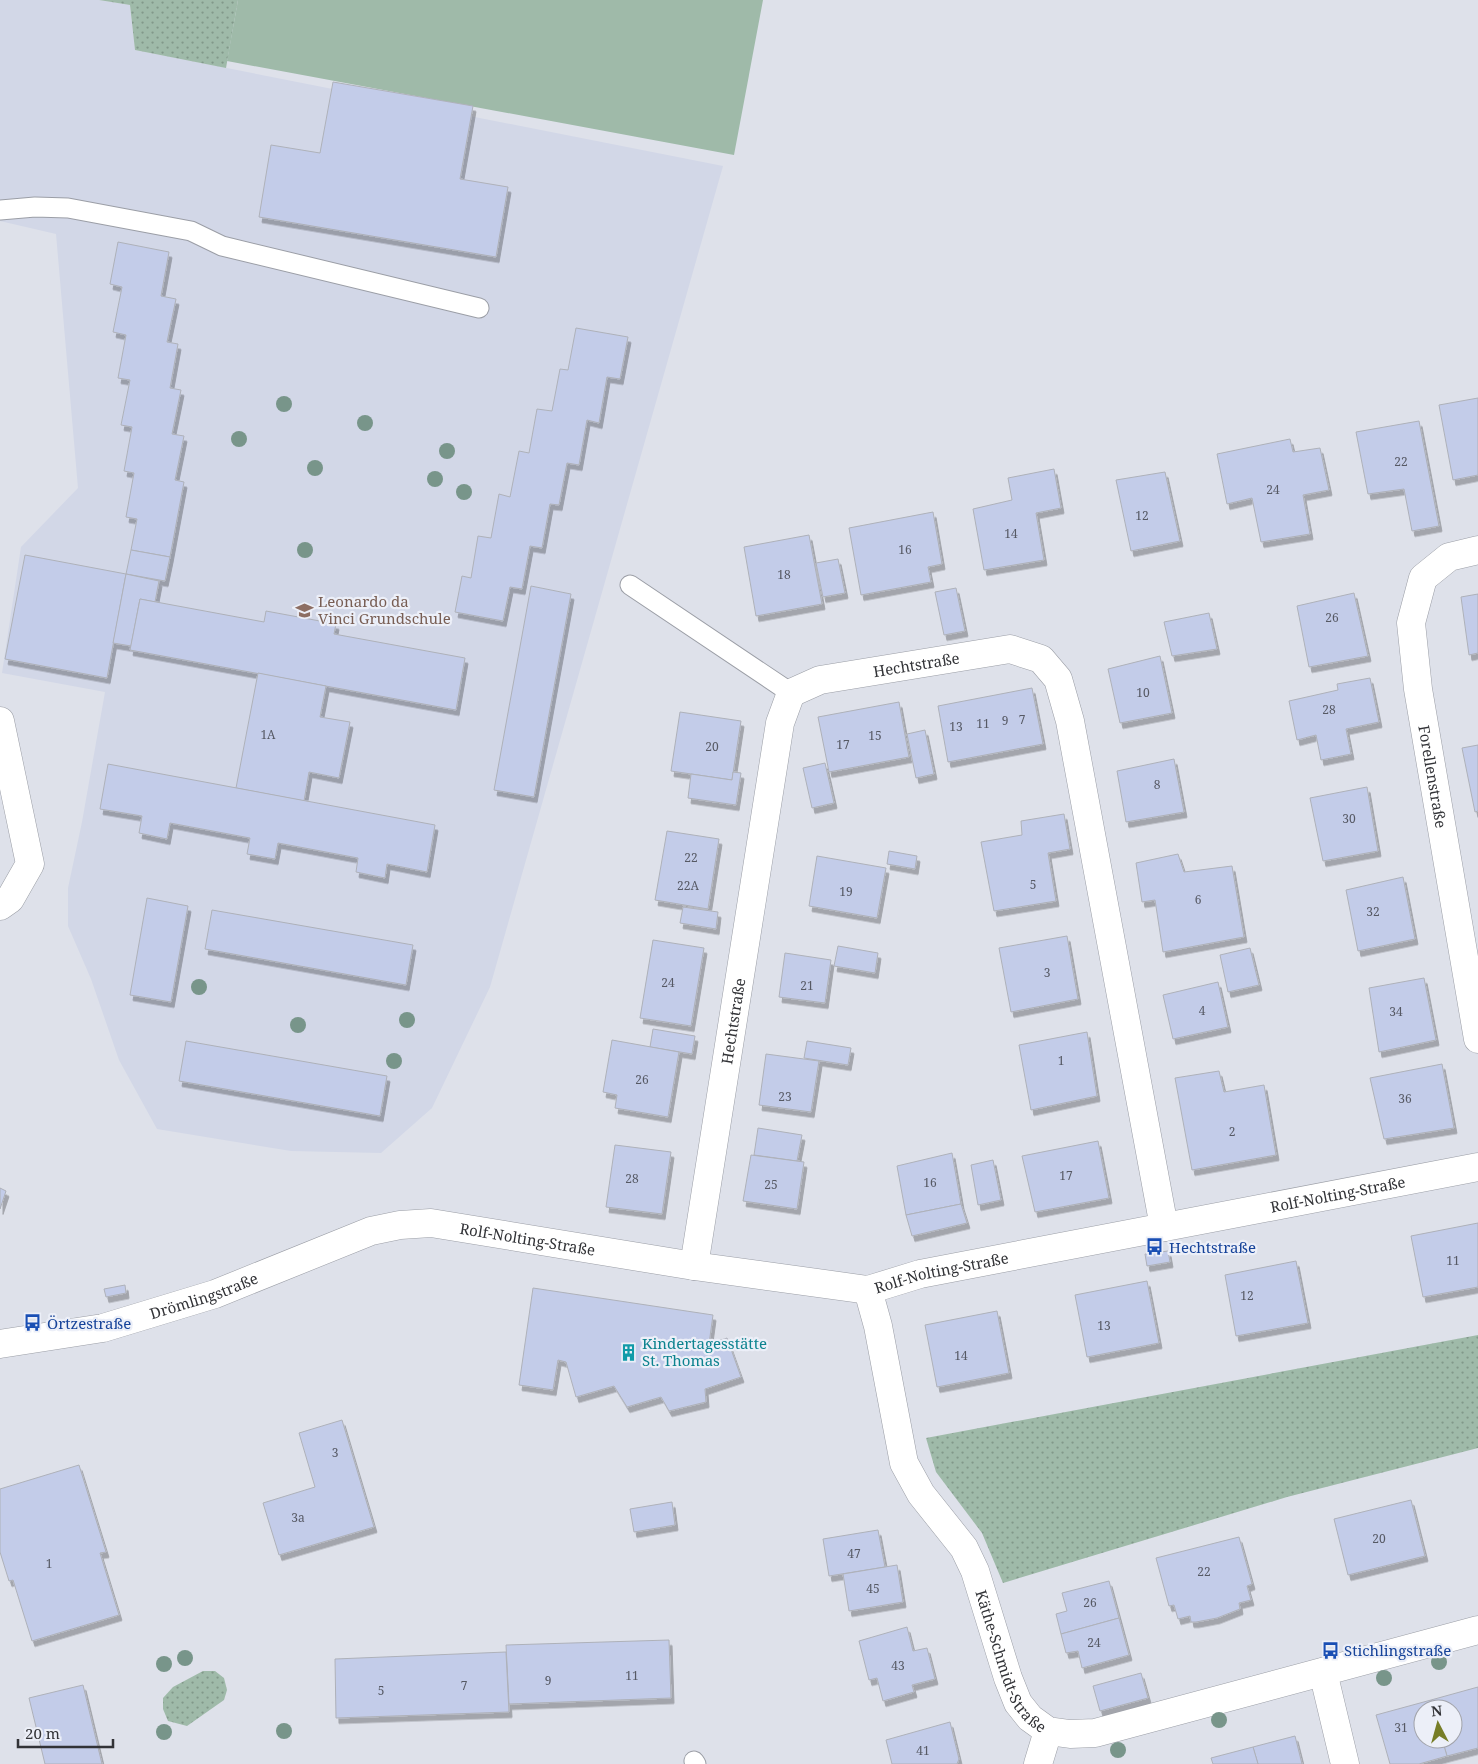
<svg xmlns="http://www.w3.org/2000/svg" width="1478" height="1764" font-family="'Noto Serif',serif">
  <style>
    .built { fill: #d2d7e7 }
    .grass { fill: url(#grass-dots) }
    .pitch { fill: #9fbaa9 }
    .building { fill: #c3cce9; stroke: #aeb1b9; filter: url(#shadow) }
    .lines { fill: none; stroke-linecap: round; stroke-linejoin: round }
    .service-casing { stroke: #9b9ea6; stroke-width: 21 }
    .minor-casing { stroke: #9b9ea6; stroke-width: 29 }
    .service { stroke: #fff; stroke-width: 19 }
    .minor { stroke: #fff; stroke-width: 28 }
    .tree { fill: #78958a }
    .labels { text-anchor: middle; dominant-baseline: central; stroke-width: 4.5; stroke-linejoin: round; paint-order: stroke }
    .number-label { font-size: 12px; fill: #565964 }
    .education-label { font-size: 15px; fill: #785e54; stroke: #eceff8; text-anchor: start }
    .street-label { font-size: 15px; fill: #323337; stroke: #eceff8 }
    .transit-label { font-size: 15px; fill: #164399; stroke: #eceff8; text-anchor: start }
    .culture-label { font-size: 15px; fill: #0d838f; stroke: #eceff8; text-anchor: start }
  </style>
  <defs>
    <pattern id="grass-dots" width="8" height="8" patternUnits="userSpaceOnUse" patternTransform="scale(1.25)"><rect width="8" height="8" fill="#9fbaa9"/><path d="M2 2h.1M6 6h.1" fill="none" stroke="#82988a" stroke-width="1.8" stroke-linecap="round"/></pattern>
    <filter id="shadow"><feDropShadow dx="3" dy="5.5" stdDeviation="0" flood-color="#0004"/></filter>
  </defs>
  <rect width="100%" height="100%" fill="#dee1ea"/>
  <path class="built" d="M0,0H99L130,5L135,50L723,166L490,987L432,1108L381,1153L291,1151L157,1129L119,1060L91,979L68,926V888L82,822L105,692L2,673L21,547L78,488L56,234L0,221Z"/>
  <g class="grass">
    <path d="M99,0H238L226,68L135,50L130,5Z"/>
    <path d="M1478,1335V1448L1287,1497L1003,1583L982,1533L936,1472L926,1438Z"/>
    <path d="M203,1671H215L224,1678L227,1690L224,1700L187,1726L168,1721L163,1709V1698L173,1687Z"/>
  </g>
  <path class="pitch" d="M238,0H763L734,155L227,61Z"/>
  <g class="building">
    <path d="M333,82L473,106L460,179L508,187L496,257L259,217L271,145L320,153Z"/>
    <path d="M118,242L169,252L161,296L176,299L167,342L178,344L170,388L181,390L172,434L184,436L175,480L184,482L170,557L131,550L137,519L126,517L134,473L124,471L132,427L121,425L130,380L118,378L126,335L113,332L122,287L110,284Z"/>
    <path d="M576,328L628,337L620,379L607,377L599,423L587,420L579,465L567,463L559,505L550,504L542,548L530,546L522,589L510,587L503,621L455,612L462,576L471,578L478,536L491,538L499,494L510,497L519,451L529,453L537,409L552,411L560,369L568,370Z"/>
    <path d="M1478,398V475L1453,480L1439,405Z"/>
    <path d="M1419,421L1439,526L1412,531L1404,489L1368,494L1356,432Z"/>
    <path d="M1290,439L1293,452L1320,448L1329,490L1303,495L1310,534L1261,542L1252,498L1227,504L1217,454Z"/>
    <path d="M1054,469L1061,508L1036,513L1044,560L984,570L973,509L1012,500L1008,478Z"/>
    <path d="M1165,472L1180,541L1131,551L1116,480Z"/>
    <path d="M933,512L942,564L928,567L931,582L861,595L849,528Z"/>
    <path d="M809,535L822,604L756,616L744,547Z"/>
    <path d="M131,550L170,557L165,581L126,574Z"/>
    <path d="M25,555L126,574L107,678L5,659Z"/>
    <path d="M838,559L845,593L823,597L816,563Z"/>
    <path d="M126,574L159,581L155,602L140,599L131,646L113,643Z"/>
    <path d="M531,586L571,594L534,797L494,790Z"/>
    <path d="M956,588L965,631L944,635L935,592Z"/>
    <path d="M1354,593L1368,656L1309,667L1297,606Z"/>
    <path d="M1478,594V653L1469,655L1461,597Z"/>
    <path d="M140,599L264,622L266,611L336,624L334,634L465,658L456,710L130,650Z"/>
    <path d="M1209,613L1217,649L1172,656L1164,622Z"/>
    <path d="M1160,656L1172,713L1120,723L1108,669Z"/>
    <path d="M258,673L326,686L320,717L350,722L339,778L309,772L304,801L236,788Z"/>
    <path d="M1370,678L1379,722L1346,729L1351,754L1321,760L1316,735L1297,740L1289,701L1338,690L1337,684Z"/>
    <path d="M1032,688L1043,744L948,762L938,706Z"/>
    <path d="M899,702L909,757L829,772L818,717Z"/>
    <path d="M680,712L741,721L732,780L671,771Z"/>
    <path d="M925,730L934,774L916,778L907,734Z"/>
    <path d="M1478,745V811L1475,812L1462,748Z"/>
    <path d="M1174,759L1184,812L1126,822L1117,771Z"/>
    <path d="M825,763L834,803L812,808L803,768Z"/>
    <path d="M108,764L435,825L427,872L387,864L385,878L356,872L358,858L278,843L275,859L247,854L250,838L170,823L167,839L139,833L142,816L100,809Z"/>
    <path d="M733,772L741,773L736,805L688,798L691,774L732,780Z"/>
    <path d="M1367,787L1378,851L1323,861L1310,798Z"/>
    <path d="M1064,814L1070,849L1048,853L1056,901L994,911L981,842L1022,835L1021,821Z"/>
    <path d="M667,831L719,839L708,909L655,900Z"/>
    <path d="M889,851L917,856L915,869L887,864Z"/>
    <path d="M1178,854L1184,872L1232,866L1244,937L1163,952L1155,900L1142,902L1136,863Z"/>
    <path d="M817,856L886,868L877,918L809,906Z"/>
    <path d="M1403,877L1415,939L1358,951L1346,890Z"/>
    <path d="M147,898L188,906L171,1002L130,995Z"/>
    <path d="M683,907L718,912L716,929L680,923Z"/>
    <path d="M212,910L413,945L406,985L205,949Z"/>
    <path d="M1067,936L1078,999L1011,1012L999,948Z"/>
    <path d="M653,940L704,948L691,1026L640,1018Z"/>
    <path d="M838,946L878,953L875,973L834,966Z"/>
    <path d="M1250,948L1259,985L1228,992L1220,955Z"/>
    <path d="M785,953L831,960L825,1003L779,997Z"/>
    <path d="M1424,978L1436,1040L1379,1052L1369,988Z"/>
    <path d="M1218,982L1228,1027L1173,1039L1163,995Z"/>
    <path d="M653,1029L695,1036L692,1054L650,1047Z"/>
    <path d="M1087,1032L1097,1096L1031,1110L1019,1045Z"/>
    <path d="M612,1040L679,1052L668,1117L615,1108L617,1095L603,1092Z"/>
    <path d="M186,1041L387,1076L380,1116L179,1081Z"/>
    <path d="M807,1041L851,1048L848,1065L804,1058Z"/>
    <path d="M766,1054L819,1061L811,1112L759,1105Z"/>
    <path d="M1442,1064L1454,1128L1384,1139L1370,1078Z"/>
    <path d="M1219,1071L1224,1092L1264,1085L1276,1155L1192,1170L1175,1078Z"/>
    <path d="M758,1128L802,1135L797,1161L754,1155Z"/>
    <path d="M1098,1141L1109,1198L1035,1212L1022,1156Z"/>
    <path d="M615,1145L671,1152L662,1214L606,1207Z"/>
    <path d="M952,1153L961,1204L906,1215L897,1166Z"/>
    <path d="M751,1155L804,1162L797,1209L743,1201Z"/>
    <path d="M993,1160L1001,1200L978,1205L971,1165Z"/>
    <path d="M0,1188L6,1191L0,1209Z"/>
    <path d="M961,1204L967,1223L912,1236L906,1215Z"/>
    <path d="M1478,1223V1287L1423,1297L1411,1236Z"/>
    <path d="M1168,1251L1170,1262L1147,1266L1145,1254Z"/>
    <path d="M1296,1261L1308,1323L1236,1336L1225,1275Z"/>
    <path d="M1147,1281L1159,1343L1087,1357L1075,1295Z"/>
    <path d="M125,1285L126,1293L106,1297L104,1289Z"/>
    <path d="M533,1288L713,1315L709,1344L727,1338L741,1377L705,1389L706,1402L669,1411L661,1397L627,1407L614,1386L576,1397L566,1362L558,1360L553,1390L519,1385Z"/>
    <path d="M997,1311L1009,1373L937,1387L925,1325Z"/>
    <path d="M342,1420L374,1527L279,1555L263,1503L315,1487L299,1433Z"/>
    <path d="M79,1465L106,1552L100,1553L119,1615L32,1641L13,1580L9,1581L0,1552V1489Z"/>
    <path d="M1411,1500L1425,1556L1348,1575L1334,1519Z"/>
    <path d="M672,1502L675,1525L634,1532L630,1509Z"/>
    <path d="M878,1530L885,1567L829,1576L823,1539Z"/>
    <path d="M1239,1537L1252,1584L1247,1586L1251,1600L1239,1603L1240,1609L1217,1618L1196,1622H1191L1190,1616L1178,1619L1174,1605L1169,1606L1156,1558Z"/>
    <path d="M897,1565L903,1602L849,1611L843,1574Z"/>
    <path d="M1109,1581L1119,1618L1061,1634L1056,1614L1067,1611L1062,1593Z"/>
    <path d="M1119,1618L1129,1655L1082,1668L1078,1651L1066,1653L1061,1634Z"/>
    <path d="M907,1627L913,1651L927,1648L935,1679L912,1685L914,1692L883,1701L877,1678L869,1680L859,1641Z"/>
    <path d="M669,1640L671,1698L509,1704L506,1645Z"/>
    <path d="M506,1652L509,1712L336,1718L335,1659Z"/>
    <path d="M1141,1673L1148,1698L1100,1711L1093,1686Z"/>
    <path d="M83,1685L102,1764H45L29,1698Z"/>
    <path d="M1478,1687V1748L1447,1756L1442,1739H1453V1709H1434L1431,1700Z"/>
    <path d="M1431,1700L1434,1709H1423V1739H1442L1447,1756L1419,1764H1390L1376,1715Z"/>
    <path d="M950,1722L959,1759L957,1764H892L886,1740Z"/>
    <path d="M1295,1736L1302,1764H1258L1253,1747Z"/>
    <path d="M1253,1747L1258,1764H1213L1211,1758Z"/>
  </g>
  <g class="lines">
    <defs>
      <g id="service">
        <path d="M0,210L35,207L68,208L191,231L222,246L479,308"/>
        <path d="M630,585L791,693"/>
        <path d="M694,1761L696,1764"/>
      </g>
      <g id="minor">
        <path id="s1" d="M1478,550L1449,557L1423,578L1411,623L1418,689L1478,1039"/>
        <path d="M0,721L30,864L10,899L0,906"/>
        <path id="s2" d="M694,1266L780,723L791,693L820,680L1010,649L1041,659L1058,679L1070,721L1164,1227"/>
        <path id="s3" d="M868,1290L878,1326L904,1463L921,1494L964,1548L975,1571L1008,1678L1018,1703L1030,1718L1048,1731L1070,1734L1095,1733L1478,1630"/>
        <path id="s4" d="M0,1344L103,1328L215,1294L371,1231L400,1225L431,1223L694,1266L868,1290L920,1274L1478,1167"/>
        <path d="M1323,1672L1345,1764"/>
        <path d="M1038,1764L1048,1731"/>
      </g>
    </defs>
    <use href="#service" class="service-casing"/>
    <use href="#minor" class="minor-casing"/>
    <use href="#service" class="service"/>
    <use href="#minor" class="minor"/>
  </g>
  <g class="tree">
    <circle cx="284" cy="404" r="8"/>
    <circle cx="365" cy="423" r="8"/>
    <circle cx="239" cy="439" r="8"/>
    <circle cx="447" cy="451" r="8"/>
    <circle cx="315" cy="468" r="8"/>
    <circle cx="435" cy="479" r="8"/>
    <circle cx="464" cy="492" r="8"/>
    <circle cx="305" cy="550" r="8"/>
    <circle cx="199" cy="987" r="8"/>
    <circle cx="407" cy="1020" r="8"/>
    <circle cx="298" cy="1025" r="8"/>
    <circle cx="394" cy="1061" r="8"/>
    <circle cx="185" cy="1658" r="8"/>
    <circle cx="1439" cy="1662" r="8"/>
    <circle cx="164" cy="1664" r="8"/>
    <circle cx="1384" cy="1678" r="8"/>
    <circle cx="1219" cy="1720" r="8"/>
    <circle cx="284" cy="1731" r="8"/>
    <circle cx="164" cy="1732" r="8"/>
    <circle cx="1118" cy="1750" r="8"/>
  </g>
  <defs>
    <symbol id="school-bare" viewBox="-9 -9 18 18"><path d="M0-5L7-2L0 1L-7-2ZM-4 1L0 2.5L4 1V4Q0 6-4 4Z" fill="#8d6e63" stroke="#eceff8" stroke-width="2.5" paint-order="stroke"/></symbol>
    <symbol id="bus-bare" viewBox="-9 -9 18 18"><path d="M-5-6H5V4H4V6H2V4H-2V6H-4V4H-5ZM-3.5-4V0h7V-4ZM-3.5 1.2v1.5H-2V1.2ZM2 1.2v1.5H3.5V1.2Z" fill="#1a4fb4" stroke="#eceff8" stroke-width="2.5" paint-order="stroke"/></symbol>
    <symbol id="building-bare" viewBox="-9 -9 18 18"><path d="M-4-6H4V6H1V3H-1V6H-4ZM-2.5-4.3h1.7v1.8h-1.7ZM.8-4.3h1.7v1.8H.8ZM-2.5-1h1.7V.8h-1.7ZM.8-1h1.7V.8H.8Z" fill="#0f9aa8" stroke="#eceff8" stroke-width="2.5" paint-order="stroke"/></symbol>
  </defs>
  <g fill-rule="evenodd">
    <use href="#school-bare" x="292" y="598" width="25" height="25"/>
    <use href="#bus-bare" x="1142" y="1234" width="25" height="25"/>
    <use href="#bus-bare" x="20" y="1310" width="25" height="25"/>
    <use href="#building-bare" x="616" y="1340" width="25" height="25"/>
    <use href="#bus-bare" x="1318" y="1638" width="25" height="25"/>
  </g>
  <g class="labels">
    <g class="number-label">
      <text x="1401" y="461">22</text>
      <text x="1273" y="489">24</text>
      <text x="1142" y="515">12</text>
      <text x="1011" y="533">14</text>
      <text x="905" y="549">16</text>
      <text x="784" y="574">18</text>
      <text x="1332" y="617">26</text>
      <text x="1143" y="692">10</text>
      <text x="1329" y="709">28</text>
      <text x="1022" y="719">7</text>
      <text x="1005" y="720">9</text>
      <text x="983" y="723">11</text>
      <text x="956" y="726">13</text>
      <text x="268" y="734">1A</text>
      <text x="875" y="735">15</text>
      <text x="843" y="744">17</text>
      <text x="712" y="746">20</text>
      <text x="1157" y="784">8</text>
      <text x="1349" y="818">30</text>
      <text x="691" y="857">22</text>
      <text x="1033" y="884">5</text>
      <text x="688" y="885">22A</text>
      <text x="846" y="891">19</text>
      <text x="1198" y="899">6</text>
      <text x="1373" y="911">32</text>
      <text x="1047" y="972">3</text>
      <text x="668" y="982">24</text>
      <text x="807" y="985">21</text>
      <text x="1202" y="1010">4</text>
      <text x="1396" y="1011">34</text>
      <text x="1061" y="1060">1</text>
      <text x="642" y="1079">26</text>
      <text x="785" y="1096">23</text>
      <text x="1405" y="1098">36</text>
      <text x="1232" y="1131">2</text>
      <text x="1066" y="1175">17</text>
      <text x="632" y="1178">28</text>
      <text x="930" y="1182">16</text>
      <text x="771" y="1184">25</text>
      <text x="1453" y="1260">11</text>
      <text x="1247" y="1295">12</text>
      <text x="1104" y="1325">13</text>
      <text x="961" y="1355">14</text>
      <text x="335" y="1452">3</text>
      <text x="298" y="1517">3a</text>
      <text x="1379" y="1538">20</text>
      <text x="854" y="1553">47</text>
      <text x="49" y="1563">1</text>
      <text x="1204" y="1571">22</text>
      <text x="873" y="1588">45</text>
      <text x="1090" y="1602">26</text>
      <text x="1094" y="1642">24</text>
      <text x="898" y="1665">43</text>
      <text x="632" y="1675">11</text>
      <text x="548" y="1680">9</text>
      <text x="464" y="1685">7</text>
      <text x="381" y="1690">5</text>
      <text x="1401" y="1727">31</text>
      <text x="923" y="1750">41</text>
    </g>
    <g class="education-label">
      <text x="318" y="601">Leonardo da<tspan x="318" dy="17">Vinci Grundschule</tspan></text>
    </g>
    <g class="street-label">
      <text stroke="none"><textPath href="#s2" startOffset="711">Hechtstraße</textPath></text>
      <text stroke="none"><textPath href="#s1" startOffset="265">Forellenstraße</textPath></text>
      <text stroke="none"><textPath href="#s2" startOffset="248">Hechtstraße</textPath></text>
      <text stroke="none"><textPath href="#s4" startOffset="1372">Rolf-Nolting-Straße</textPath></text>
      <text stroke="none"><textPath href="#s4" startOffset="548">Rolf-Nolting-Straße</textPath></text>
      <text stroke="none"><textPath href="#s4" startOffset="968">Rolf-Nolting-Straße</textPath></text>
      <text stroke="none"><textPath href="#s4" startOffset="210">Drömlingstraße</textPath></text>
      <text stroke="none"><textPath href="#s3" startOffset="405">Käthe-Schmidt-Straße</textPath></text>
    </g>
    <g class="transit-label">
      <text x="1169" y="1247">Hechtstraße</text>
      <text x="47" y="1323">Örtzestraße</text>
      <text x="1344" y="1650">Stichlingstraße</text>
    </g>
    <g class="culture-label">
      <text x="642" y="1343">Kindertagesstätte<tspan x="642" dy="17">St. Thomas</tspan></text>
    </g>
  </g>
  <g transform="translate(1438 1724) rotate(354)"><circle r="24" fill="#eceff8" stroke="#a2a4ab"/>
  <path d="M0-4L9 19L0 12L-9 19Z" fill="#767d27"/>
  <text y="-8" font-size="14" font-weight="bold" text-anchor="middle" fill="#323337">N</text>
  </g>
  <path d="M18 1739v8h95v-8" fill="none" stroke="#323337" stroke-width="2.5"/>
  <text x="25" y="1739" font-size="15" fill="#323337" stroke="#eceff8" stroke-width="4" paint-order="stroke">20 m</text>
</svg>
